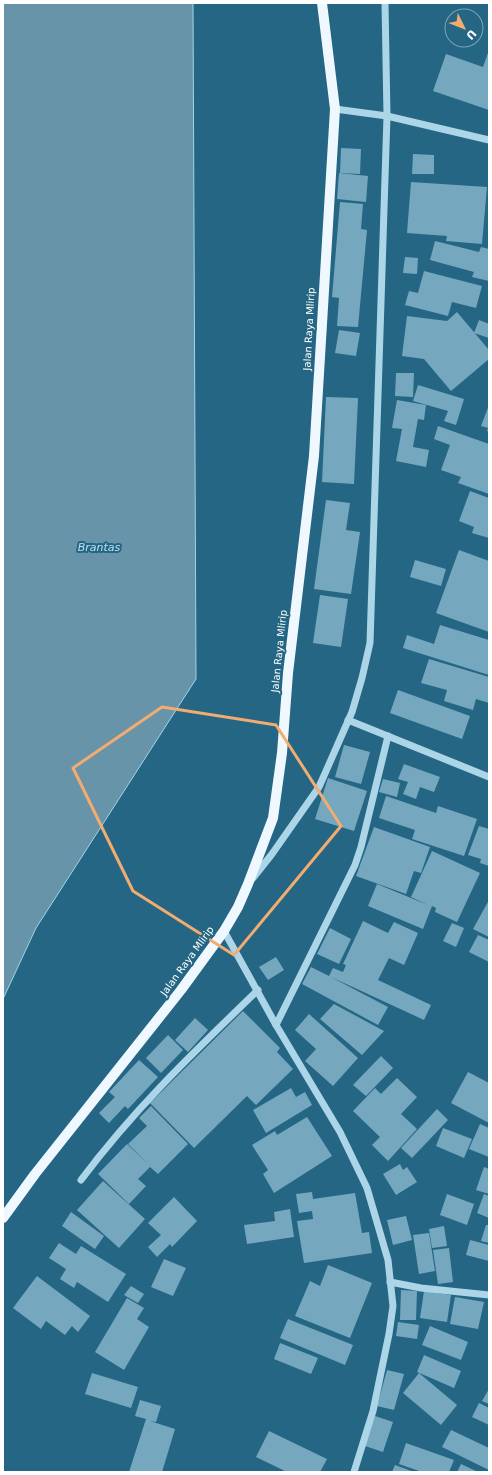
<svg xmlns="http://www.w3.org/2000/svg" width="492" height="1475" font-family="'DejaVu Sans',sans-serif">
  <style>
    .water { fill: #6894a9; stroke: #a0d4e9 }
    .building { fill: #75a8bf }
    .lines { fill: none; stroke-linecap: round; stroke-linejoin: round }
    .minor { stroke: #acd6e8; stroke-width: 7 }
    .major { stroke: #eff8fe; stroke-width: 10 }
    .marked { fill: none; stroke: #f3ac70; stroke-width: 3; stroke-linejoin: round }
    .labels { text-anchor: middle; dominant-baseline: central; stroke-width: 4; stroke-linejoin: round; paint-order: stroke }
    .street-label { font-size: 10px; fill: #fff; stroke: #246684 }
    .water-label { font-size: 11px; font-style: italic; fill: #bce1f0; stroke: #246684 }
  </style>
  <rect width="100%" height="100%" fill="#246684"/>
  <path class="water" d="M3,3H193L196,679L36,928L3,999Z"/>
  <g class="building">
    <path d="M489,50V110L433,91L446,54L483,67Z"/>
    <path d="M341,148L361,149L360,174L340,173Z"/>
    <path d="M413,154L434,155V174H412Z"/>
    <path d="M339,173L368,176L366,202L337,199Z"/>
    <path d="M411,182L487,187L482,244L446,241L447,236L407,233Z"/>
    <path d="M340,202L363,204L361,229L367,230L358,327L337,326L339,298L332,297Z"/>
    <path d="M435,241L479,252L481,247L489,249V281L472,277L474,272L430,260Z"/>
    <path d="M405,257L418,258L417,274L403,273Z"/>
    <path d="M424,271L482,286L476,308L452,302L448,316L405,305L409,291L418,293Z"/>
    <path d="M457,312L489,350V359L451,391L424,359L402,356L407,316L447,321Z"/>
    <path d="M479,320L489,324V338L474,333Z"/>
    <path d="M339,330L360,333L356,356L335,353Z"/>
    <path d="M396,373H414L413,397L395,396Z"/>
    <path d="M418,385L464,399L456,425L444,421L448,411L413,401Z"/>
    <path d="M326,397L358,398L354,484L322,482Z"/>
    <path d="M397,400L426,405L424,420L418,419L413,447L429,450L426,467L396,461L402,429L392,428Z"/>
    <path d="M489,405V432L487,431L488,428L481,426Z"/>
    <path d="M438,426L489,444V494L458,483L461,477L441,470L450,445L434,439Z"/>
    <path d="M470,491L489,498V538L472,533L474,527L459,521Z"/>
    <path d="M326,500L350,503L346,530L360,532L351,594L314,589Z"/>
    <path d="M459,550L489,561V632L436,613Z"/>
    <path d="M415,560L446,569L441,586L410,577Z"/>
    <path d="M320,595L348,599L341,647L313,643Z"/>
    <path d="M440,625L489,640V675L403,648L407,635L434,644Z"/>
    <path d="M429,659L489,677V703L476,699L473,710L444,701L447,690L421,683Z"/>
    <path d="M398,690L470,716L462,739L390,713Z"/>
    <path d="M344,745L370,752L361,784L335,777Z"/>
    <path d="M404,764L440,777L434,792L420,787L416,799L403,794L408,782L398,779Z"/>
    <path d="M328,778L367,791L354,831L315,819Z"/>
    <path d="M383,779L400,783L397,797L379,792Z"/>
    <path d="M386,796L436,813L438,806L477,819L464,856L412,839L415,830L379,818Z"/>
    <path d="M479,826L489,829V866L480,863L481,859L468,855Z"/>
    <path d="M374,827L430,847L421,873L414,871L406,894L356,876Z"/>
    <path d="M432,851L480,873L457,922L435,912L436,908L432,906L423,929L368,906L377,884L428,905L411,897Z"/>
    <path d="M489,900V937L473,929Z"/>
    <path d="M363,921L388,933L394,922L418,933L404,965L389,958L378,980L431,1005L424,1020L331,977L388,1007L378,1025L302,984L311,967L329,976L333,968L343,972L346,965L343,964Z"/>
    <path d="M452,923L464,928L456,947L443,941Z"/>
    <path d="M330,928L351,939L339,964L317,954Z"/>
    <path d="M478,935L489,940V962L469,952Z"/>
    <path d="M276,957L284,970L268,980L259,967Z"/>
    <path d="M334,1004L384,1031L362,1055L320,1019Z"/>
    <path d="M243,1011L280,1048L277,1052L293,1069L256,1105L247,1096L194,1148L150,1103Z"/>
    <path d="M309,1014L358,1058L333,1086L305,1061L316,1049L295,1030Z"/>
    <path d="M195,1018L208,1030L188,1052L175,1040Z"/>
    <path d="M168,1035L183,1050L161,1073L146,1058Z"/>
    <path d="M381,1056L393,1068L366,1096L353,1085Z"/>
    <path d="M139,1060L158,1077L128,1109L125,1106L109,1123L99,1113L115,1097L109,1092Z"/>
    <path d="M468,1072L489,1083V1123L451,1103Z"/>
    <path d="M397,1078L417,1097L401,1114L417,1129L388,1161L372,1145L380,1137L353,1111L375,1088L381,1094Z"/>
    <path d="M291,1088L296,1097L305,1092L312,1105L266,1133L253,1110Z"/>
    <path d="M151,1106L188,1144L158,1174L150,1167L138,1179L146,1186L129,1204L98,1174L127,1144L148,1164L128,1144L147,1126L139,1118Z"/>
    <path d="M437,1109L448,1120L412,1158L401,1148Z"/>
    <path d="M307,1117L332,1156L274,1193L263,1174L268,1170L252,1145L275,1131L277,1135Z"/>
    <path d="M480,1124L489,1128V1157L469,1149Z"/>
    <path d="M443,1128L472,1139L464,1158L436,1146Z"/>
    <path d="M400,1164L403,1170L407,1167L417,1182L396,1195L383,1174Z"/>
    <path d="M484,1167L489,1169V1194L476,1190Z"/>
    <path d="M103,1181L145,1219L119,1248L77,1210Z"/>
    <path d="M312,1192L313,1199L355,1193L362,1233L369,1232L372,1253L304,1263L297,1221L313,1219L312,1211L299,1213L296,1194Z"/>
    <path d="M447,1194L474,1204L467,1225L440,1215Z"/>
    <path d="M484,1194L489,1196V1218L477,1213Z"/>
    <path d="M174,1197L197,1221L172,1247L170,1244L157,1257L148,1247L161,1235L148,1223Z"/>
    <path d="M290,1209L294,1237L247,1244L244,1225L275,1221L274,1212Z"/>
    <path d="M71,1212L104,1236L95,1249L62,1226Z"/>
    <path d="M406,1216L412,1240L393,1245L387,1220Z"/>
    <path d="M486,1225H489V1243L481,1241Z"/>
    <path d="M444,1226L447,1246L432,1248L429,1229Z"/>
    <path d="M429,1233L435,1271L419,1274L413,1235Z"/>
    <path d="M470,1240L489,1245V1261L466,1255Z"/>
    <path d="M59,1243L76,1254L81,1246L126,1274L108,1302L77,1282L74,1288L60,1279L66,1269L49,1258Z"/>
    <path d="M449,1248L453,1282L438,1284L433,1250Z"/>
    <path d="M164,1259L186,1268L173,1296L151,1287Z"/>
    <path d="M328,1265L372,1283L350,1338L295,1316L310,1281L320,1286Z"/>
    <path d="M37,1276L90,1316L78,1332L72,1326L65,1335L46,1321L41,1329L13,1308Z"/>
    <path d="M131,1286L144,1294L138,1303L124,1295Z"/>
    <path d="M401,1290L417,1291L416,1320H400Z"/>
    <path d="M424,1291L451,1295L447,1322L420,1318Z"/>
    <path d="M455,1297L484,1302L478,1329L450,1324Z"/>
    <path d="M127,1298L144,1308L137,1319L149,1327L124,1370L95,1352Z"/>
    <path d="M288,1319L353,1345L345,1365L280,1338Z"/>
    <path d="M398,1322L419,1325L417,1339L396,1336Z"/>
    <path d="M430,1326L468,1342L461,1360L422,1345Z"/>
    <path d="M280,1343L318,1358L311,1374L274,1359Z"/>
    <path d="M424,1355L461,1371L454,1388L417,1372Z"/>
    <path d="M387,1370L404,1374L394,1410L377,1406Z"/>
    <path d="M92,1373L138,1387L131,1408L85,1394Z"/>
    <path d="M419,1373L457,1405L441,1425L403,1393Z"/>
    <path d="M489,1389V1404L482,1401Z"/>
    <path d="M140,1400L161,1406L156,1422L150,1421L175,1429L162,1472H129L146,1419L135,1416Z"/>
    <path d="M479,1403L489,1408V1425L472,1417Z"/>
    <path d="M375,1416L393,1422L383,1452L365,1446Z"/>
    <path d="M451,1430L489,1448V1470L442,1447Z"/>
    <path d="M269,1431L327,1459L320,1472H287L256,1457Z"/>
    <path d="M406,1443L454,1460L449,1472H422L399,1464Z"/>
    <path d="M461,1464L478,1472H457Z"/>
    <path d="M395,1465L414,1472H392Z"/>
  </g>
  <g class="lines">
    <g class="minor">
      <path d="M335,109L387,116L489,140"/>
      <path d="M348,720L489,777"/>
      <path d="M253,878L272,854L319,787L352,712L362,678L370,643L387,116L385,3"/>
      <path d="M224,931L276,1025L340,1132L367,1188L388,1260L393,1306L389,1334L373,1411L354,1472"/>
      <path d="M276,1025L355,865L361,847L388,736"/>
      <path d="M81,1180C135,1108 194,1052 258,990"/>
      <path d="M390,1282L421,1288L489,1295"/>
    </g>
    <path class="major" d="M3,1218L35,1174L181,990L224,931L238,907L248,884L273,818L282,753L288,673L314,456L335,109L322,3"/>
  </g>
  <path class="marked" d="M162,707L276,725L341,826L234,955L133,891L73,768Z"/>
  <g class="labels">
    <g class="street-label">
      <text transform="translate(309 329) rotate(-87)">Jalan Raya Mlirip</text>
      <text transform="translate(279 651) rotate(-84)">Jalan Raya Mlirip</text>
      <text transform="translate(187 961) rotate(-54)">Jalan Raya Mlirip</text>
    </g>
    <g class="water-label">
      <text x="99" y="547">Brantas</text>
    </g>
  </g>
  <rect width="492" height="1475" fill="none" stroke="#ffffff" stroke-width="8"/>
  <g transform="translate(464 28) rotate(133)"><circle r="19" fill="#246684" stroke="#7ca3b5"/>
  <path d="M0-3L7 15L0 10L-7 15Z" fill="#f3ac70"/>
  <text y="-6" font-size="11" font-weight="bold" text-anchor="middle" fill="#ffffff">U</text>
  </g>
</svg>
